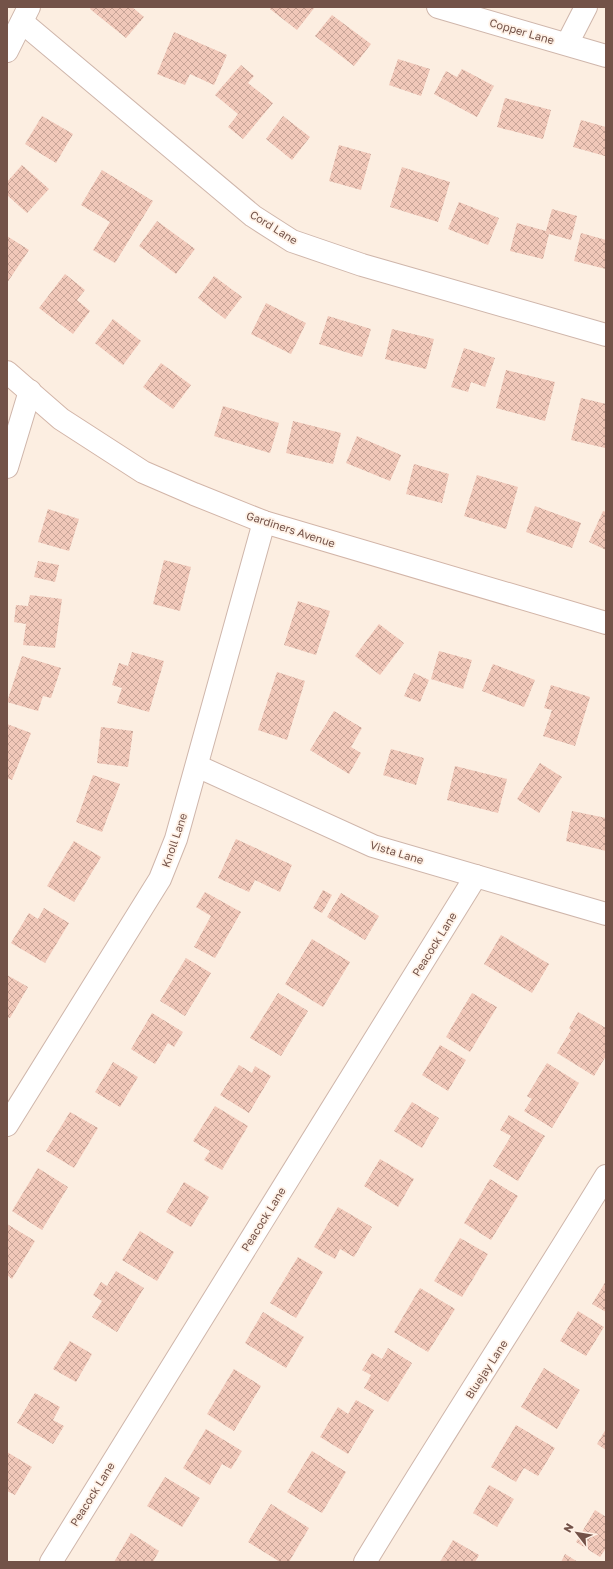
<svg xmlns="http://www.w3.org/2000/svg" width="613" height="1569" font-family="'Golos Text',sans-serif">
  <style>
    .building { fill: url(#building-cross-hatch) }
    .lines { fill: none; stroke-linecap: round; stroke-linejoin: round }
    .street-casing { stroke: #cfb6ab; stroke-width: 24 }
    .secondary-casing { stroke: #d2b5a8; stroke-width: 24 }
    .street { stroke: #fff; stroke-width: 22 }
    .secondary { stroke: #fff; stroke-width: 22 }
    .labels { text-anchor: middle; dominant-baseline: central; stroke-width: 3.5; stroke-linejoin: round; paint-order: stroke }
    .street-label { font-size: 11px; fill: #735248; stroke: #fff2e7 }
  </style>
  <defs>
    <pattern id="building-cross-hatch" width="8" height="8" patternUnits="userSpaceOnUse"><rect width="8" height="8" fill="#f1c8b9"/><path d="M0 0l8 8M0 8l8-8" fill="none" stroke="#c8a598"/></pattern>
  </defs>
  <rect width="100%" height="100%" fill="#fceee1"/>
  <g class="building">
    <path d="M91,7H132L144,17L126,38L90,9Z"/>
    <path d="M271,7H315L297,30L270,9Z"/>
    <path d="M332,15L371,44L354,66L315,36Z"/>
    <path d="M174,32L227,55L214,85L190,74L185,85L157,74Z"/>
    <path d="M398,59L430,69L421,96L389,85Z"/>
    <path d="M241,65L254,76L248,83L273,103L243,139L228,127L238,114L215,95Z"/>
    <path d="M462,69L494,86L477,117L434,94L446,71L457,77Z"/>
    <path d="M505,98L551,110L543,139L497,127Z"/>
    <path d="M42,116L73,134L56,163L25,144Z"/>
    <path d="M283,116L310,137L292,160L266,139Z"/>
    <path d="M581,120L606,127L605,156L573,147Z"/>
    <path d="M339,145L371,154L361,190L329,181Z"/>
    <path d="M22,165L49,189L27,213L7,195V182Z"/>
    <path d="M402,167L450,182L438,222L390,207Z"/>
    <path d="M102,170L153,201L115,263L93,250L110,222L81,205Z"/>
    <path d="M459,202L499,218L488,245L448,229Z"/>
    <path d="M552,209L577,216L571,240L549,234L543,259L510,251L517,223L546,231Z"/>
    <path d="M157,221L195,249L176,274L139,246Z"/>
    <path d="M581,233L606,240V269L574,261Z"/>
    <path d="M7,236L29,250L7,283Z"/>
    <path d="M65,274L85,290L77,300L90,311L73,334L39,308Z"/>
    <path d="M214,276L242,297L225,319L198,298Z"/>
    <path d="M266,303L306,323L291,354L251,334Z"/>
    <path d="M328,316L371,329L362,357L319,344Z"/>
    <path d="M113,319L141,341L123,365L95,343Z"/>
    <path d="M392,329L434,339L426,369L385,359Z"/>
    <path d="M464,348L495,358L485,387L471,382L468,392L451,387Z"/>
    <path d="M161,363L191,385L173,409L143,387Z"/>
    <path d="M506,370L555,382L545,421L496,408Z"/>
    <path d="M581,398L606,404L605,448L571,440Z"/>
    <path d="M223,406L279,423L270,453L214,436Z"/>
    <path d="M293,421L341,433L333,464L286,453Z"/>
    <path d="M357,436L401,455L390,481L346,463Z"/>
    <path d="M414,464L449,474L442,503L406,494Z"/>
    <path d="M477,475L518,487L506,529L464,516Z"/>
    <path d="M535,506L581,523L572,548L526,532Z"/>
    <path d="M48,509L79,519L69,551L38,542Z"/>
    <path d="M603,511L606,512V550L589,542Z"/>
    <path d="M164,560L191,567L180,611L153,604Z"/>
    <path d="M38,561L59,565L55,582L34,577Z"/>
    <path d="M30,595L62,599L55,648L23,645L26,624L14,622L16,605L28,606Z"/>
    <path d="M298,601L330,611L316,655L284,645Z"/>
    <path d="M379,624L404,643L380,675L355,656Z"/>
    <path d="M439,651L472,660L463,689L431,679Z"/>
    <path d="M132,652L164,661L149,712L117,703L122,688L112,685L119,663L128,666Z"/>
    <path d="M22,656L61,668L51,698L43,696L38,711L7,702Z"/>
    <path d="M493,664L535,680L524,707L482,691Z"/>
    <path d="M277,672L305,681L287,740L258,730Z"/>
    <path d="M414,673L429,680L420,702L404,696Z"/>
    <path d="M551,685L590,697L575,746L543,736L552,710L544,708Z"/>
    <path d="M334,711L362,728L351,747L361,753L349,774L310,750Z"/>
    <path d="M7,724L31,733L12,780L7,778Z"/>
    <path d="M101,727L133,731L128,767L97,763Z"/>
    <path d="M391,749L424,758L416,785L383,775Z"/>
    <path d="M540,763L562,777L539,813L517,799Z"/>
    <path d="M455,766L507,779L498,813L447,800Z"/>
    <path d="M93,775L120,784L102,832L76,822Z"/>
    <path d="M572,811L606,818V851L566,841Z"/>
    <path d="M236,839L292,865L280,892L255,880L249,892L218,878Z"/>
    <path d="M74,841L101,857L74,902L47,886Z"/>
    <path d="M323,890L332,895L322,913L313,908Z"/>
    <path d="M205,892L241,912L215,958L194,947L211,916L196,907Z"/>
    <path d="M341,893L379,916L365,940L327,917Z"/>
    <path d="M44,908L69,923L45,963L11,943L29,913L38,919Z"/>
    <path d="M501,935L549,964L532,993L484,964Z"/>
    <path d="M312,939L350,962L323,1007L285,984Z"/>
    <path d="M186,958L211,973L185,1016L160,1001Z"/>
    <path d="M7,975L28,987L10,1018L7,1017Z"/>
    <path d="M278,993L308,1011L281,1056L250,1038Z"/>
    <path d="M472,993L497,1007L470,1052L446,1037Z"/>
    <path d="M578,1012L606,1028V1056L594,1076L557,1053L571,1030L569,1028Z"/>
    <path d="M152,1013L183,1032L174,1047L168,1043L155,1064L131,1049Z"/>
    <path d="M440,1045L466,1060L448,1091L422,1075Z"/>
    <path d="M113,1062L138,1077L120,1107L95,1092Z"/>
    <path d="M547,1063L579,1083L552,1128L524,1111L532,1099L527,1096Z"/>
    <path d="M239,1065L252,1073L255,1066L271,1076L249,1113L220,1095Z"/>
    <path d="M412,1102L439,1118L422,1148L394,1131Z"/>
    <path d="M215,1106L248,1126L222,1170L204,1160L210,1151L193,1141Z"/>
    <path d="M70,1112L98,1128L74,1168L46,1151Z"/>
    <path d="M509,1115L545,1136L518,1181L493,1166L511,1136L500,1130Z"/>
    <path d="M380,1159L414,1179L398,1207L364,1186Z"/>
    <path d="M38,1168L68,1187L42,1230L12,1211Z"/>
    <path d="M490,1179L518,1196L491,1240L464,1223Z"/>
    <path d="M184,1182L209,1197L191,1227L166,1212Z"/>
    <path d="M338,1207L372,1227L354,1257L340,1249L335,1259L314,1247Z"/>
    <path d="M7,1224L35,1241L12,1279L7,1275Z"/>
    <path d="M140,1231L174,1252L157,1281L122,1260Z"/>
    <path d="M460,1238L488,1254L462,1297L434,1281Z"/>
    <path d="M298,1257L323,1272L296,1318L270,1303Z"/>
    <path d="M116,1271L144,1288L117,1332L92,1317L102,1301L93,1295L101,1282L107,1286Z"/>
    <path d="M606,1281V1312L592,1304Z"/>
    <path d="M420,1288L455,1309L428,1352L394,1332Z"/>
    <path d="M578,1311L604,1327L586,1356L560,1341Z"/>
    <path d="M263,1312L304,1337L286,1368L245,1343Z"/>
    <path d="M70,1341L92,1354L76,1382L53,1369Z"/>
    <path d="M388,1348L412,1363L388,1402L364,1388L371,1375L362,1370L372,1353L382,1359Z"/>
    <path d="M544,1368L580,1390L557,1429L521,1407Z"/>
    <path d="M234,1369L261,1386L234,1431L207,1414Z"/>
    <path d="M35,1393L60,1407L53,1420L64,1426L53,1444L17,1423Z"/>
    <path d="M356,1400L374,1410L348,1454L320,1437L338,1407L348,1414Z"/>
    <path d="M516,1425L555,1448L538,1476L524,1468L516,1482L491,1467Z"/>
    <path d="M206,1429L242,1451L231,1469L222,1464L210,1485L183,1468Z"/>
    <path d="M606,1429V1450L597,1444Z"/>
    <path d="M312,1451L346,1472L322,1513L287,1492Z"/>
    <path d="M7,1452L32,1467L15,1495L7,1491Z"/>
    <path d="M165,1477L200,1498L182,1527L147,1506Z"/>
    <path d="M489,1485L514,1499L497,1527L473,1513Z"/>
    <path d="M271,1504L309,1528L289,1562H280L248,1542Z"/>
    <path d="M595,1510L606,1517V1548L600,1557L576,1542Z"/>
    <path d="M131,1533L159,1551L153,1562H114Z"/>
    <path d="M453,1540L479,1555L475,1562H440Z"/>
    <path d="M565,1554L578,1562H561Z"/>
  </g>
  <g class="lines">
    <defs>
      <g id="street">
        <path d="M438,7L606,56"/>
        <path d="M22,22L253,216L292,241L362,265L606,335"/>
        <path d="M567,44L586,7"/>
        <path d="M7,51L29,7"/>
        <path d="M7,467L30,391"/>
        <path d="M197,766L373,846L606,914"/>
        <path d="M7,1125L160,879L176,839L264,522"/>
        <path d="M51,1562L476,876"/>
        <path d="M365,1562C444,1432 527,1305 606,1176"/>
      </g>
      <path id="secondary" d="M7,372L61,419L143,472L194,494L264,522L606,623"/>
    </defs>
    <use href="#street" class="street-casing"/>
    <use href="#secondary" class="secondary-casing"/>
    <use href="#street" class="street"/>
    <use href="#secondary" class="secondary"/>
  </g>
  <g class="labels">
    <g class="street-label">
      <text transform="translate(522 31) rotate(16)">Copper Lane</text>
      <text transform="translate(274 227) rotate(32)">Cord Lane</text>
      <text transform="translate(291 529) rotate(18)">Gardiners Avenue</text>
      <text transform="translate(174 840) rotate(-71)">Knoll Lane</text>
      <text transform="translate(397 852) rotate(17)">Vista Lane</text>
      <text transform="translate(434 944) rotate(-58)">Peacock Lane</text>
      <text transform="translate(263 1219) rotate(-58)">Peacock Lane</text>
      <text transform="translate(486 1369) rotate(-57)">Bluejay Lane</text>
      <text transform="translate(92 1494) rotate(-58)">Peacock Lane</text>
    </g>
  </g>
  <rect width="613" height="1569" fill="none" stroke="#735248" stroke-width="16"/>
  <g transform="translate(577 1533) rotate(301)" stroke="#fff2e7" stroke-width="3" paint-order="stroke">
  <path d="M0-3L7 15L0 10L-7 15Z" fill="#735248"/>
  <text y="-6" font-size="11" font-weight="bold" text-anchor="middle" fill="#735248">N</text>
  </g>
</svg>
